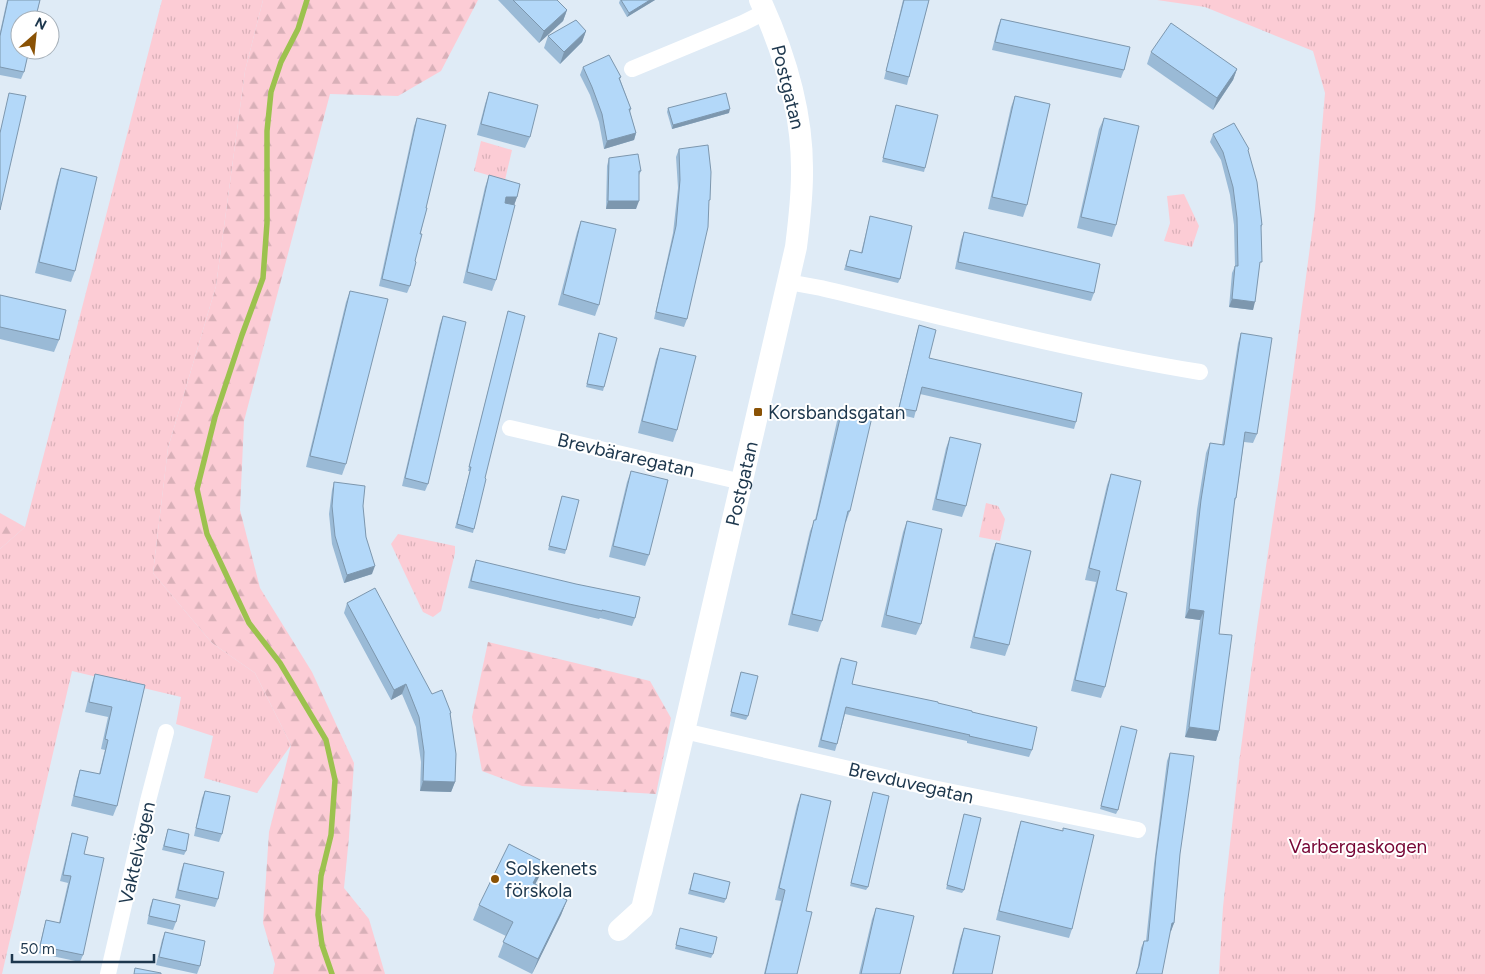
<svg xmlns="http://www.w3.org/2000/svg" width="1485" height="974" font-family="Figtree,sans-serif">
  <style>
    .forest { fill: url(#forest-firs) }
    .park { fill: url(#park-tufts) }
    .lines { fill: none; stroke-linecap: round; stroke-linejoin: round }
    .stream { stroke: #9cc24e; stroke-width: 5.5 }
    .street { stroke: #fff; stroke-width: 16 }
    .secondary { stroke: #fff; stroke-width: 22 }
    .wall { fill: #9abad6 }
    .shaded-wall { fill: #7d97ae }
    .building { fill: #b3d8f9; stroke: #7d97ae }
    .poi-dot { fill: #8a5205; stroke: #fff; stroke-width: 2 }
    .labels { text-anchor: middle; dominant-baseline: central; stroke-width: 4; stroke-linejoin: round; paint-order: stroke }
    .street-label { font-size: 19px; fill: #1d374d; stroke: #fff }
    .poi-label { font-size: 19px; fill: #1d374d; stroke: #fff; text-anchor: start }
    .park-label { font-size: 19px; fill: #760434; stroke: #fff }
  </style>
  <defs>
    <pattern id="forest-firs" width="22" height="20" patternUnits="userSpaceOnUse" patternTransform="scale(1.25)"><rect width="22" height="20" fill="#fcccd5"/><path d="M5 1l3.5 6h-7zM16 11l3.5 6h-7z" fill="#d8b0b8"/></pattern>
    <pattern id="park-tufts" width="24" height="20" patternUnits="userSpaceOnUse" patternTransform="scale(1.25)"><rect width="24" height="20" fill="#fcccd5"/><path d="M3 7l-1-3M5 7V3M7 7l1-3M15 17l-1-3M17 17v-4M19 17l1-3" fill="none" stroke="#d8b0b8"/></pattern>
  </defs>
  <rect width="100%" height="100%" fill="#dfebf6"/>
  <g class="forest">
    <path d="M263,0H478L441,71L398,96L330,94L244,421L240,510L260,588L312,672L354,763L349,837L344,888L369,919L385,974H273L275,964L263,923L269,832L291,745L255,673L212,643L153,573L168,448L216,286L245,71Z"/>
    <path d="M0,513L25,527L0,549Z"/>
    <path d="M488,642L650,681L671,718L656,794L522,786L482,771L472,717Z"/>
  </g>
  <g class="park">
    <path d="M162,0H263L245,71L216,286L168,448L153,573L212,643L255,673L291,745L257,793L204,778L213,736L176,724L181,697L72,671L2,974H0V549L25,527Z"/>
    <path d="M1157,0H1485V974H1219L1223,907L1239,763L1257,627L1281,465L1315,209L1325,93L1313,51L1205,7Z"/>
    <path d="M481,141L512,150L505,180L474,171Z"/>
    <path d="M1184,194L1199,226L1192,247L1164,241L1170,223L1167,196Z"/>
    <path d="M986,503L998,506L1005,519L1000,541L979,537Z"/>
    <path d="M398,534L455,546V553L441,611L433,617L423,612L391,544Z"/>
  </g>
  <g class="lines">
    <path class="stream" d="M307,0L298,29L281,62L271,92L267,131V223L263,278L242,335L215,417L197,489L207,534L249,623L280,663L326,740L335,780L331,835L321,876L318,915L322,945L332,974"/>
    <g class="street">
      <path d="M632,69L743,23L765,12"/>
      <path d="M788,282L821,288C946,318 1072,351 1200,372"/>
      <path d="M510,428L742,482"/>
      <path d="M684,731L923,786L1138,830"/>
      <path d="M108,974L148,801L166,732"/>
    </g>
    <path class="secondary" id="s1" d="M619,930L642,909L684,731L796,247C799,223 802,199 802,174C803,115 785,54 760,0"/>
  </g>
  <g class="wall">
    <path d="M7,0H40L24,72L21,79L0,75V32Z"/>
    <path d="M498,0H557L567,10L563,21L539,43Z"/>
    <path d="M620,0H655L627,17L619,3Z"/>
    <path d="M903,0H929L909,77L907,85L884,79Z"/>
    <path d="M1001,19L1099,41L1124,70L1121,78L992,50L998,26Z"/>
    <path d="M586,31L582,42L560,64L544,48L548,36Z"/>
    <path d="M1151,52L1237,69L1233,80L1213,110L1147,64Z"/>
    <path d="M583,67L621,77L620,79L631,109L630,112L636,133L634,140L604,149L599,122L590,95L580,75Z"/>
    <path d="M489,92L530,137L525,148L477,135L485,104Z"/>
    <path d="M1015,96L1027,205L1023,217L988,209L1011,107Z"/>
    <path d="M896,105L925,168L924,172L882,162Z"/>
    <path d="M668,108L729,113L672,129L667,112Z"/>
    <path d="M417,118L426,208L410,286L407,293L379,286L414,126Z"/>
    <path d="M1104,118L1116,225L1112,237L1077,228L1099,129Z"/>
    <path d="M1213,134L1248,152L1262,225L1261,228L1259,270L1253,310L1229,307L1232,273L1235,266L1234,225L1230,195L1221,160L1210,142Z"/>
    <path d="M679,149L709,204L687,319L684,327L654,319L673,233L678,188L676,157Z"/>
    <path d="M609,158L641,171L639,175L636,209H606L607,166Z"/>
    <path d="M61,168L75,271L71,282L35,273L57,180Z"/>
    <path d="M489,175L517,197L514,205L496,280L492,291L463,283L485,187Z"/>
    <path d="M870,216L900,279L898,283L844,270L850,250L861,253Z"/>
    <path d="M581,221L599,305L595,316L558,305L577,232Z"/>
    <path d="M964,232L1094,293L1091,301L955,269L961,240Z"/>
    <path d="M350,291L346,464L342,475L306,467L346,302Z"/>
    <path d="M0,295L59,340L54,352L0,339Z"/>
    <path d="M508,311L485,478L473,533L455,528L470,471H468Z"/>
    <path d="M443,316L428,484L425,491L402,486L440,324Z"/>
    <path d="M919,325L929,358L1076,422L1074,429L920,394L914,418L897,414L917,332Z"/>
    <path d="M599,333L604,387L603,391L586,387Z"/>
    <path d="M1241,333L1257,434L1253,443L1244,442L1236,498L1234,503L1219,634V731L1216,741L1185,737L1200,620L1185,618L1197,510L1206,453L1210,443L1222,445L1238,343Z"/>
    <path d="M660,348L677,430L673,442L638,433L656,359Z"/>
    <path d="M842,410L850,511L846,522H845L822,621L818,632L788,625L810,531L815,520L837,421Z"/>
    <path d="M950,437L966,506L962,517L932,510L946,448Z"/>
    <path d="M631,471L649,555L645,566L609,557L627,482Z"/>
    <path d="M1111,474L1116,590L1105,687L1101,698L1071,691L1096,582L1085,580L1107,485Z"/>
    <path d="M334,482L363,506L366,537L372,574L344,583L332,544L329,514L332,490Z"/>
    <path d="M562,496L566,550L565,554L548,550Z"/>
    <path d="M907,521L921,624L916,635L881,627L903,532Z"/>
    <path d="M996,543L1009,645L1005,656L970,648L992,554Z"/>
    <path d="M476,560L635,618L632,626L600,618L599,619L566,611L468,588L473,568Z"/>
    <path d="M347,603L432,694L451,713L450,716L455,782L451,792L420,791L421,762L416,727L402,694L391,700L344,613Z"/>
    <path d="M841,658L852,684L938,703L972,712L1032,750L1029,757L967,743V741L845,714L837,744L835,751L818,747L838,665Z"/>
    <path d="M741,672L748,716L746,720L730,716Z"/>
    <path d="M95,674L145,685L117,806L113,816L71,806L77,779L80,770L99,774L105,750L101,749L108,717L85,712L92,683Z"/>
    <path d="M1121,726L1118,810L1116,814L1100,809Z"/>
    <path d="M1170,753L1180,854L1174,923L1171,931H1170L1137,972L1141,948L1144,941H1146L1154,864L1167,761Z"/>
    <path d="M205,791L222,834L219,842L194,836L202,798Z"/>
    <path d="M873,792L868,887L866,890L850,886Z"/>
    <path d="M801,794L806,911L797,974H764L781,901L775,900L797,805Z"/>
    <path d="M964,814V890L962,893L946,889Z"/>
    <path d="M1021,821L1072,929L1069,938L996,920L1018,830Z"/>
    <path d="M168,829L186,851L184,855L162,850Z"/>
    <path d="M72,833L84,854L83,955L80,962L38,953L44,927L46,920L59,923L68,883L60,881L70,840Z"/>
    <path d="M544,862L535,884L567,900L561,915L532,974L498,957L506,936L473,920L479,905Z"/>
    <path d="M184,863L218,899L215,907L175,898L181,871Z"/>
    <path d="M694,873L726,899L724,903L688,894Z"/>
    <path d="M153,899L176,922L173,930L147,924L150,907Z"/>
    <path d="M876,908L900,974H859L872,919Z"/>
    <path d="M680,928L713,954L711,958L675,949Z"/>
    <path d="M964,928L992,974H952L960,939Z"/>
    <path d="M165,932L200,966L197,974L156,965L162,940Z"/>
  </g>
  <g class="shaded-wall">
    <path d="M650,0H655L627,17L629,13Z"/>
    <path d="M567,10L563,21L539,43L544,31Z"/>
    <path d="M586,31L582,42L560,64L564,52Z"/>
    <path d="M1237,69L1233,80L1213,110L1217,98Z"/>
    <path d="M730,109L729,113L672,129L673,125Z"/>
    <path d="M636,133L634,140L604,149L607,141Z"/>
    <path d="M506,197H517L513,208H502Z"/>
    <path d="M608,201H639L636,209H606Z"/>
    <path d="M1232,299L1255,302L1253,310L1229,307Z"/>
    <path d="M375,566L372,574L344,583L347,575Z"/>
    <path d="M1189,609L1204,611L1200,620L1185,618Z"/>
    <path d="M406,684L402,694L391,700L394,690Z"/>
    <path d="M1189,727L1219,731L1216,741L1185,737Z"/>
    <path d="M423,781L455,782L451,792L420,791Z"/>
    <path d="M544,862L539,877L528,898L533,883Z"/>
    <path d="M567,900L561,915L532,974L538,959Z"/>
    <path d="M1172,923H1174L1171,931H1169Z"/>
  </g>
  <g class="building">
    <path d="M8,0H40L35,20H20V50H29L24,72L0,67V36Z"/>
    <path d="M513,0H557L567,10L544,31Z"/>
    <path d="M621,0H650L629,13Z"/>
    <path d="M904,0H929L909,77L886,71Z"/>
    <path d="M1001,19L1130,47L1124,70L995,42Z"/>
    <path d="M576,20L586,31L564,52L548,36Z"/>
    <path d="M1171,23L1237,69L1217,98L1151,52Z"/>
    <path d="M609,55L621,77L619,78L631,109H629L636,133L607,141L602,114L592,87L583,67Z"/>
    <path d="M489,92L538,105L530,137L481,124Z"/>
    <path d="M9,93L26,96L0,210V133Z"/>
    <path d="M726,93L730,109L673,125L668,108Z"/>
    <path d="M1015,96L1050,104L1027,205L992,197Z"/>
    <path d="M896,105L938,115L925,168L883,158Z"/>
    <path d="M417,118L446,125L426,208H427L420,234H422L415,261L416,262L410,286L382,279Z"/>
    <path d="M1104,118L1139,126L1116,225L1081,217Z"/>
    <path d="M1234,123L1249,149L1248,150L1257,182L1262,225H1261L1262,262H1260L1255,302L1232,299L1235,266H1238L1237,218L1233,187L1223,152L1213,134Z"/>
    <path d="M708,145L711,172L710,200H709L708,227L687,319L656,312L676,226L680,180L679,149Z"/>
    <path d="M638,154L641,171H639V201H608L609,158Z"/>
    <path d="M61,168L97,177L75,271L39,262Z"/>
    <path d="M489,175L520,184L517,197H506L505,203L515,205L496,280L467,272Z"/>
    <path d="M870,216L912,226L900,279L846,266L850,250L862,253Z"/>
    <path d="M581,221L616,229L599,305L563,294Z"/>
    <path d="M964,232L1100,264L1094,293L958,262Z"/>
    <path d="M350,291L388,299L346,464L310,456Z"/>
    <path d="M0,295L66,310L59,340L0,327Z"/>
    <path d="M508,311L525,316L485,478L486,479L474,529L457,524L471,467H469Z"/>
    <path d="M443,316L466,322L428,484L405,478Z"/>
    <path d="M919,325L936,330L929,358L1082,393L1076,422L922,387L916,411L899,408Z"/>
    <path d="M599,333L617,338L604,387L587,384Z"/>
    <path d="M1241,333L1272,338L1257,434L1245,432L1236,498H1235L1219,634L1232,635L1219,731L1189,727L1204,611L1189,609L1201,500L1210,443L1224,445Z"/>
    <path d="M660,348L696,356L677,430L642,421Z"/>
    <path d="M842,410L872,417L850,511H848L822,621L792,614L814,520H816Z"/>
    <path d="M950,437L981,444L966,506L936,499Z"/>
    <path d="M631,471L668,480L649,555L613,546Z"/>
    <path d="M1111,474L1141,481L1116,590L1127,593L1105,687L1075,680L1100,571L1089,568Z"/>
    <path d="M334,482L365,486L363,506L366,537L375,566L347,575L335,536L332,506Z"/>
    <path d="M562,496L579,500L566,550L549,546Z"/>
    <path d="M907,521L942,529L921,624L886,615Z"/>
    <path d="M996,543L1031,551L1009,645L974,637Z"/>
    <path d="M476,560L576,584L640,597L635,618L602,610V611L569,604L471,581Z"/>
    <path d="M375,588L432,694L442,690L451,713H450L456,754L455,782L423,781L424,752L419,717L406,684L394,690L347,603Z"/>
    <path d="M841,658L857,662L852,684L938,702V703L972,711V712L1037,727L1032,750L969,736L970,735L846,707L837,744L821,740Z"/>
    <path d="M741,672L758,676L748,716L731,712Z"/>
    <path d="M95,674L145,685L117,806L74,796L80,770L100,774L108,740L105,739L112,707L89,702Z"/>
    <path d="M1121,726L1137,730L1118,810L1101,806Z"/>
    <path d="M1170,753L1194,756L1180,854L1174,923H1172L1162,974H1136L1139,966L1144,941H1148L1156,856Z"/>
    <path d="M205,791L230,796L222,834L196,828Z"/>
    <path d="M873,792L889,796L868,887L851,883Z"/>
    <path d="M801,794L831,801L806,911L812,912L797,974H765L785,890L779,888Z"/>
    <path d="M964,814L981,818L964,890L947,885Z"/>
    <path d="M1021,821L1063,831V828L1094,835L1072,929L999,911Z"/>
    <path d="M168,829L189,834L186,851L164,846Z"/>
    <path d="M72,833L88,837L84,854L104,858L83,955L40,946L46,920L60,923L71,876L63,875Z"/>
    <path d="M509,844L544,862L533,883L567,900L538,959L503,942L513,922L479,905Z"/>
    <path d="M184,863L224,872L218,899L178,890Z"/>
    <path d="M694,873L730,882L726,899L690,890Z"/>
    <path d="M153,899L180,905L176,922L149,916Z"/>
    <path d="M876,908L914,916L900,974H861Z"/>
    <path d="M680,928L717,937L713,954L676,945Z"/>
    <path d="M964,928L1000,936L992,974H953Z"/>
    <path d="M165,932L205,941L200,966L159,957Z"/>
    <path d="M135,968L161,973V974H134Z"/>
  </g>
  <g class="poi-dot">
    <rect x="753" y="407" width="10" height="10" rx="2.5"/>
    <circle cx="495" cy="879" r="5"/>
  </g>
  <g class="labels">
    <g class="street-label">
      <text transform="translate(788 87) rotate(76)">Postgatan</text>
      <text transform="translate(626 455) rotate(13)">Brevbäraregatan</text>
      <text stroke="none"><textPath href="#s1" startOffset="468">Postgatan</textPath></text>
      <text transform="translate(911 783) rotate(13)">Brevduvegatan</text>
      <text transform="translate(137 853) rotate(-77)">Vaktelvägen</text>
    </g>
    <g class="poi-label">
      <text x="768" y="412">Korsbandsgatan</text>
      <text x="505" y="868">Solskenets<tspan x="505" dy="22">förskola</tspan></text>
    </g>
    <g class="park-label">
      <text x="1358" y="846">Varbergaskogen</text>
    </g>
  </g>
  <g transform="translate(35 35) rotate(27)"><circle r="24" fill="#ffffff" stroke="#a5afb8"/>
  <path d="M0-4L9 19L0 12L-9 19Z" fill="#8a5205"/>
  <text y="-8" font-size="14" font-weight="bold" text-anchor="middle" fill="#1d374d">N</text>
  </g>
  <path d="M12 954v8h142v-8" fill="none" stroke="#1d374d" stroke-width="2.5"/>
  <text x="20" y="954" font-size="15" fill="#1d374d" stroke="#ffffff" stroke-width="4" paint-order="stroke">50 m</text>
</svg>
